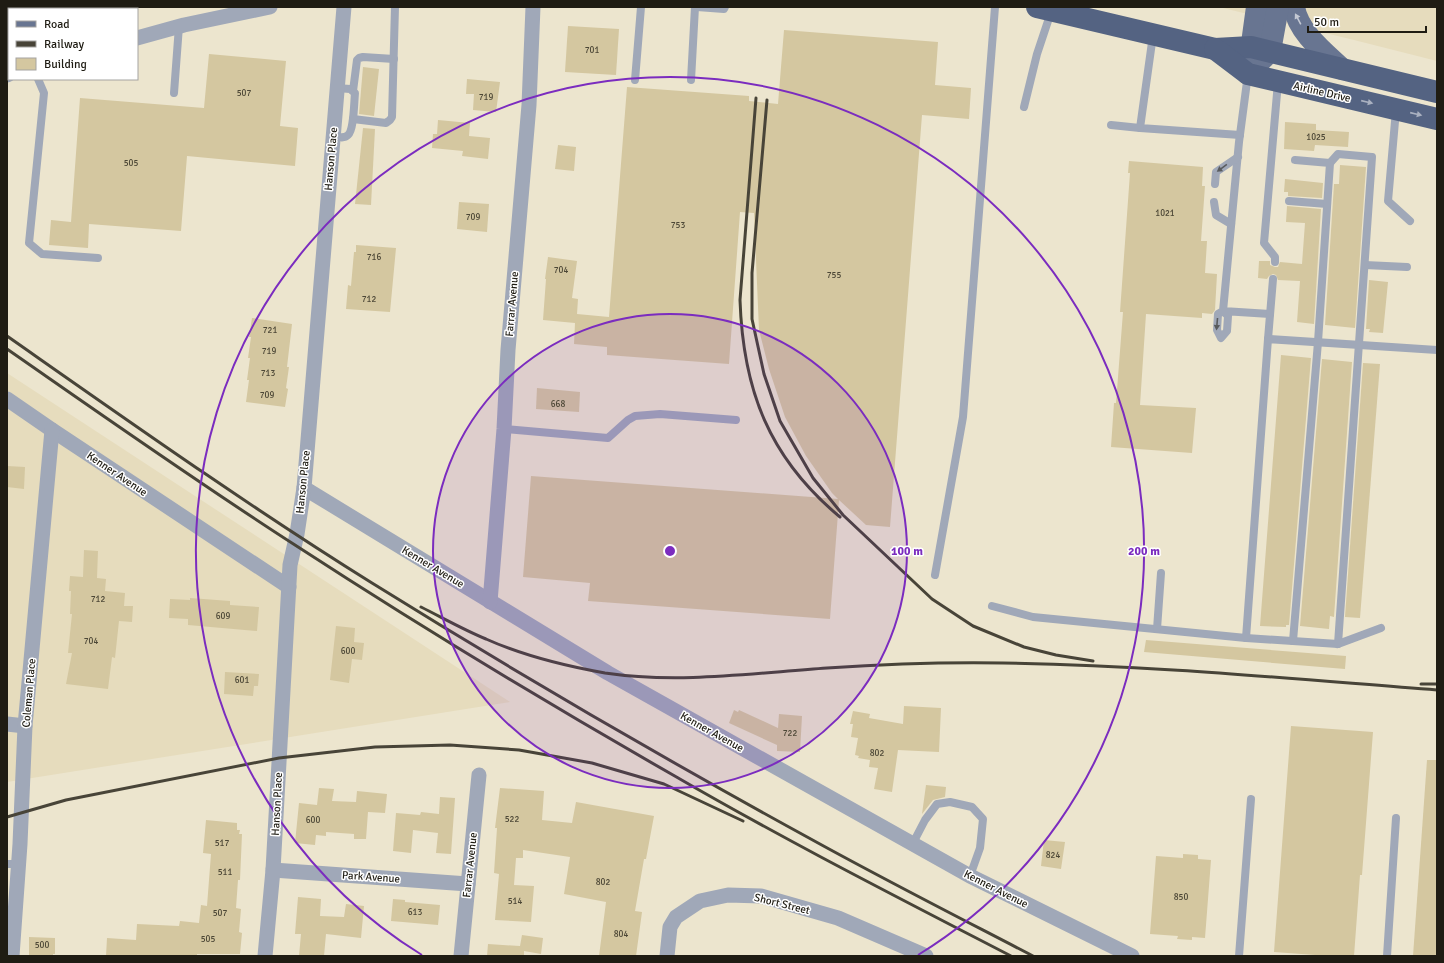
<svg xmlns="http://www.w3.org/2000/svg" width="1444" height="963" font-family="Signika,sans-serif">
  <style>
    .built { fill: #e6dcbd }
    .building { fill: #d4c7a0 }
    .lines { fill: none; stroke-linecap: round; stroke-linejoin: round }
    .lane { stroke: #a0a8b8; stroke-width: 8 }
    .street { stroke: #a0a8b8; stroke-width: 15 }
    .primary { stroke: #687591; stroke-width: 22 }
    .highway { stroke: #546382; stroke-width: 22 }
    .rail { stroke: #484438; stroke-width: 3 }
    .oneway { fill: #c3c8d3 }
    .oneway2 { fill: #aab1c0 }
    .oneway3 { fill: #595b5d }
    .ring { fill: none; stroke: #7b2cbf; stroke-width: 2 }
    .labels { text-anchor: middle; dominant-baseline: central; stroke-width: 3; stroke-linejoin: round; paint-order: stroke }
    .number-label { font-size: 9px; fill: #4c4736 }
    .street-label { font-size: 11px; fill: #1f1c13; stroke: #fff }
    .centre { fill: #7b2cbf; stroke: #fff; stroke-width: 2 }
    .ring-label { font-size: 12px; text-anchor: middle; font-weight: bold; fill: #7b2cbf; stroke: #fff; stroke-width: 3; stroke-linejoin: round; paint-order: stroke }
  </style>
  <rect width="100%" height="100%" fill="#ece5ce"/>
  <g class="built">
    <path d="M1219,7H1437V61L1354,40Z"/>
    <path d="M7,373L510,702L7,782Z"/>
  </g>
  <g class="building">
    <path d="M568,26L619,29L616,75L565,72Z"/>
    <path d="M784,30L938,42L935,85L971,88L969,119L922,115L890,527L866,525L839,500L830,619L588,601L590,583L523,577L531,476L838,499L832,493L806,456L785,417L769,369L759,330L754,213L740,212L729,364L607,355V347L574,344L575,323L543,320L546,279H545L548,257L577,261L572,298L578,299L577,314L609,317L627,87L749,96V101L778,104Z"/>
    <path d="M209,54L286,61L280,126L298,128L295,166L187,156L181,231L89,224L88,248L49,245L51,220L71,222L80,98L204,108Z"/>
    <path d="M363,67L379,69L374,116L359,114Z"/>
    <path d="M467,79L500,82L496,112L473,110L474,94H466Z"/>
    <path d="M438,120L470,123L469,136L490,138L488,159L462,156L463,151L432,148L433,134H437Z"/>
    <path d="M1285,122L1316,124V130L1349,132L1348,147L1315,145L1314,151L1284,149Z"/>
    <path d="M363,128L375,129L371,205L355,204Z"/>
    <path d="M558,145L576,147L574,171L555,169Z"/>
    <path d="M1129,161L1203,167L1202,186H1205L1201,241H1207L1205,273L1217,274L1215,310L1212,314L1202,313V318L1146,314L1140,405L1196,408L1192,453L1111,447L1114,403H1116L1123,312H1120L1130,173H1128Z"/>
    <path d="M1340,165L1366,167L1355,328L1325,325L1334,184H1339Z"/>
    <path d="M1285,179L1323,183L1322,198L1288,196V192H1284Z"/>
    <path d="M459,202L489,204L487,232L457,229Z"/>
    <path d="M1287,206L1321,209L1314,324L1297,322L1300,281L1278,280L1276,275L1273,274L1269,276L1267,279L1258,278L1259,261H1270V265L1275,267H1278L1280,262L1302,264L1305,223L1286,222Z"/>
    <path d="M356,245L396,248L390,312L346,309L348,285L351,286L354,252H356Z"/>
    <path d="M1369,280L1388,282L1383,333L1369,332L1370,329H1366Z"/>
    <path d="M252,318L292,324L287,367H289L286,388L288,389L285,407L246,402L249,380H247L250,358H248L251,337H249Z"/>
    <path d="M1281,355L1311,358L1289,625H1286V627L1260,626Z"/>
    <path d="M1322,359L1352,362L1334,617L1330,616L1329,629L1300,626Z"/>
    <path d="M1363,363L1380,364L1360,618L1345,617Z"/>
    <path d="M537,388L580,392L579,412L536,409Z"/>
    <path d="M7,466L25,467L24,489L7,487Z"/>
    <path d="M84,550L98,551L97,578L106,579L105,591L125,593L124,606H133L132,622L119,621L115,658L112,657L108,689L66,684L72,653H68L72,614H70L71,591H69L70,576L83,577Z"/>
    <path d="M190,598L230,601V605L259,607L257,631L188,625V619L169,618L170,599L190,600Z"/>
    <path d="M336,626L355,628L354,642L364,643L362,660L352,659L349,683L330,680Z"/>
    <path d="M1146,640L1346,656L1345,669L1144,652Z"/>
    <path d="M225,672L259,674L258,686H254L253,696L224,694Z"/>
    <path d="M904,706L941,708L939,752L898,750L892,792L874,789L878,768L869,767L870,760L858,758L859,756L855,755L858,738L851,737L853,724H850L853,711L870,714L869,718L903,724Z"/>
    <path d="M734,710L738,712L739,710L778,728L779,714L802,716L800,752L777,751V745L729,723Z"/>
    <path d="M1291,726L1373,732L1362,875H1360L1354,956H1329L1274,952Z"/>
    <path d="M1427,760H1437V956H1413Z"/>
    <path d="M926,785L946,787L945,797L933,800L922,814Z"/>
    <path d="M319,788L334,789L332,801L356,802L357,791L387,794L385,813L368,812L366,839H354V834L326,832V836L316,835L315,845L295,843L299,803L317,805Z"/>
    <path d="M500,788L544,791L542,820L572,823L576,802L654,816L646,859H644L635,911L642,912L636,956H599L606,902L564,894L570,857L523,850V858H516L514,885L534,886L531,922L495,920L499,874L494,873L497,828H495Z"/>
    <path d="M440,797L455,798L451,854L436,853L438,833L413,830L411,853L393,851L396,813L420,815L421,812L439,814Z"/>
    <path d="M206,820L237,823V830H240L239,834H242L240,880H238L236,908L241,909L239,932L242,933L240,954H197V956H106L107,938L136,940L137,924L179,926L180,921L199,923L201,905L207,906L211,854L203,853Z"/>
    <path d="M1044,840L1065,842L1061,869L1041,866Z"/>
    <path d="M1183,854L1198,855V859L1211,860L1205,938L1192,937V940L1177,939L1178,936L1150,934L1156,856L1183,858Z"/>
    <path d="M298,897L321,899L320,916L344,917L346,904L364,906L361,938L326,934L324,956H299L301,934H295Z"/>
    <path d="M393,899L405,900V902L440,905L438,925L391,921Z"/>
    <path d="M522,935L543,938L541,954L524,951V956H487L488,944L520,946Z"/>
    <path d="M29,937L55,938V954H53V956H29Z"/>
  </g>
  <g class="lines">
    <g class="lane">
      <path d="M697,7L724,9L725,7"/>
      <path d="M1153,35L1140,128L1240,135"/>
      <path d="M1248,74L1239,142L1223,311L1228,316L1227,331L1221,338L1217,330L1218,314L1223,311L1270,314"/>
      <path d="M38,79L44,93L29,243L42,254L98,258"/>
      <path d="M635,80L641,7"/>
      <path d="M691,80L695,7"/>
      <path d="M353,91L357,60L359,58L363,57L394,59"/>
      <path d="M174,93L179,26"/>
      <path d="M1024,107L1037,54L1051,12"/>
      <path d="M1396,110L1388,201L1410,221"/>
      <path d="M353,119L386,123L390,120L392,117L395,7"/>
      <path d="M1111,125L1140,128"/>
      <path d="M333,136C338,137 344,139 348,135C354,130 354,102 355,93L350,89L337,88"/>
      <path d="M1215,184L1216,172L1238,157"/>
      <path d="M1289,201L1327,204"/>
      <path d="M1214,202L1216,215L1231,224"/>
      <path d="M1275,262V257L1264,243L1278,82"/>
      <path d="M1365,265L1407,267"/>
      <path d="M1268,339L1273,279"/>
      <path d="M504,429L608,438L628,420L635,416L660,414L736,420"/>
      <path d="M935,575L963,417L995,7"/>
      <path d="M992,606L1033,617L1246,638L1338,644L1372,157L1338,154L1330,163"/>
      <path d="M1157,629L1161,573"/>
      <path d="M1246,638L1268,339L1437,350"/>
      <path d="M1293,641L1318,342L1330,163L1295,160"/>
      <path d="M1338,644L1381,628"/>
      <path d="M912,845L925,820L937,804L950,802L972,807L983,819L980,848L970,876"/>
      <path d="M7,864H19"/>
      <path d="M1239,956L1251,799"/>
      <path d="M1387,956L1396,818"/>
    </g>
    <g class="street">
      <path d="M137,38L184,25L270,7"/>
      <path d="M7,75L9,74"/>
      <path d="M7,399L52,430L289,587"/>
      <path d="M304,488L608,673L970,876L1132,956"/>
      <path d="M490,602L504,429L508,350L529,105L533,7"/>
      <path d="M7,724L25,726"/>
      <path d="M273,870L468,884"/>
      <path d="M12,956L20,844L25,726L52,430"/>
      <path d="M265,956L273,870L290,565L297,534L304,488L344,7"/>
      <path d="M461,956L479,775"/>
      <path d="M667,956L670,927L676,917L700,901L728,895L761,896L838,918L926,956"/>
    </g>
    <g class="primary">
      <path d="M1294,7C1298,32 1324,52 1342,69"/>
      <path d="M1249,65L1257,7"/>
      <path d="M1248,74L1270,51L1278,7"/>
    </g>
    <g class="highway">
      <path d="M1037,7L1215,49L1251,47L1437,92"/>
      <path d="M76,9L83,7"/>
      <path d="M7,28H9"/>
      <path d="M1215,49L1248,74L1437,119"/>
    </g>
    <g class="rail">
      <path d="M756,98L740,300C743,390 769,458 840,517"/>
      <path d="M767,100L752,273V319L764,374L780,421L813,478L843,515L932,599L973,626L1024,647L1056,655L1093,661"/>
      <path d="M7,336C127,420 247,505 372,583C515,672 661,757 809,838C883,879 958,917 1033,956"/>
      <path d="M7,349C102,415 197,482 295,545C418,625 545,702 673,775C783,839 897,897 1011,956"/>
      <path d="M421,607C443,618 464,630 486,639C524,656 565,666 605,673C679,684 754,673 827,668C886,664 945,662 1003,663C1148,665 1293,679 1437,690"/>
      <path d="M1421,684H1437"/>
      <path d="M7,817L66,800L279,758L375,747L450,745L519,750L592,763L664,784L743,821"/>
    </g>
  </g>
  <defs><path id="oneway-solid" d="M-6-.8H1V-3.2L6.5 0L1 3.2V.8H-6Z"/></defs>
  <use class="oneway" href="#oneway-solid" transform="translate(1298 19) rotate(-118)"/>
  <g class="oneway2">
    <use href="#oneway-solid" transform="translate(1367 102) rotate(13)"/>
    <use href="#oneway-solid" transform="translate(1416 114) rotate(13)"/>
  </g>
  <g class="oneway3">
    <use href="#oneway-solid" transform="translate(1222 168) rotate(144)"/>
    <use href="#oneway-solid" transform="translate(1217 324) rotate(95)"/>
  </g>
  <circle cx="670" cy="551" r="237" fill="#7b2cbf" fill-opacity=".12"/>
  <g class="ring">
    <circle cx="670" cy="551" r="237"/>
    <path d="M422 955A474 474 0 1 1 918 955"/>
  </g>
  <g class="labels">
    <g class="number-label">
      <text x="592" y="50">701</text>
      <text x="244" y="93">507</text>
      <text x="486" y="97">719</text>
      <text x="1316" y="137">1025</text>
      <text x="131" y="163">505</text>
      <text x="1165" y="213">1021</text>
      <text x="473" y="217">709</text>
      <text x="678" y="225">753</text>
      <text x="374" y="257">716</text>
      <text x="561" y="270">704</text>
      <text x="834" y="275">755</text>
      <text x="369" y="299">712</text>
      <text x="270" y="330">721</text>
      <text x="269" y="351">719</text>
      <text x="268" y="373">713</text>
      <text x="267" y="395">709</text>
      <text x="558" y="404">668</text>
      <text x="98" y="599">712</text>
      <text x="223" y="616">609</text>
      <text x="91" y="641">704</text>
      <text x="348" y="651">600</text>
      <text x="242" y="680">601</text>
      <text x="790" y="733">722</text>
      <text x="877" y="753">802</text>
      <text x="512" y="819">522</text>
      <text x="313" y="820">600</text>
      <text x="222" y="843">517</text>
      <text x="1053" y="855">824</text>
      <text x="225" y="872">511</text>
      <text x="603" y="882">802</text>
      <text x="1181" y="897">850</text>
      <text x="515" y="901">514</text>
      <text x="415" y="912">613</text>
      <text x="220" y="913">507</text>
      <text x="621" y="934">804</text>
      <text x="208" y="939">505</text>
      <text x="42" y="945">500</text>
    </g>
    <g class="street-label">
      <text transform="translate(1322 92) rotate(13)">Airline Drive</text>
      <text transform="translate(331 159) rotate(-85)">Hanson Place</text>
      <text transform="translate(512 304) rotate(-85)">Farrar Avenue</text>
      <text transform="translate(117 474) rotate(34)">Kenner Avenue</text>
      <text transform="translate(303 482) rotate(-84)">Hanson Place</text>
      <text transform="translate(433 567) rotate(31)">Kenner Avenue</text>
      <text transform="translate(29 693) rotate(-85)">Coleman Place</text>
      <text transform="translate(712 732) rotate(29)">Kenner Avenue</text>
      <text transform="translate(277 804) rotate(-87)">Hanson Place</text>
      <text transform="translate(470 865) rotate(-84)">Farrar Avenue</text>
      <text transform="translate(371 877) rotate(4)">Park Avenue</text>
      <text transform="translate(996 889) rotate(27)">Kenner Avenue</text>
      <text transform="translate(782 904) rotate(14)">Short Street</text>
    </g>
  </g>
  <circle cx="670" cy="551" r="6" class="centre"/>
  <g class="ring-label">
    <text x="907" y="555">100 m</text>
    <text x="1144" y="555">200 m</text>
  </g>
  <rect width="1444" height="963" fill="none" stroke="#1f1c13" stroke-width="16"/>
  <rect x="8" y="8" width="130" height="72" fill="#ffffff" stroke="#a5a4a1"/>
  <rect x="16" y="21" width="20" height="6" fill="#687591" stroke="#a5a4a1"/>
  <text x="44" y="28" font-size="12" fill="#1f1c13">Road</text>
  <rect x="16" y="41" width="20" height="6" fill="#484438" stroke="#a5a4a1"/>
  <text x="44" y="48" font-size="12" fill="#1f1c13">Railway</text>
  <rect x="16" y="58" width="20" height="12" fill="#d4c7a0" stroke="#a5a4a1"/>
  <text x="44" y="68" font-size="12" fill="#1f1c13">Building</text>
  <path d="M1308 26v6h118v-6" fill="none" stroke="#1f1c13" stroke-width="2"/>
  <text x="1314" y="26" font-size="12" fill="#1f1c13" stroke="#ffffff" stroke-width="3" paint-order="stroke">50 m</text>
</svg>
